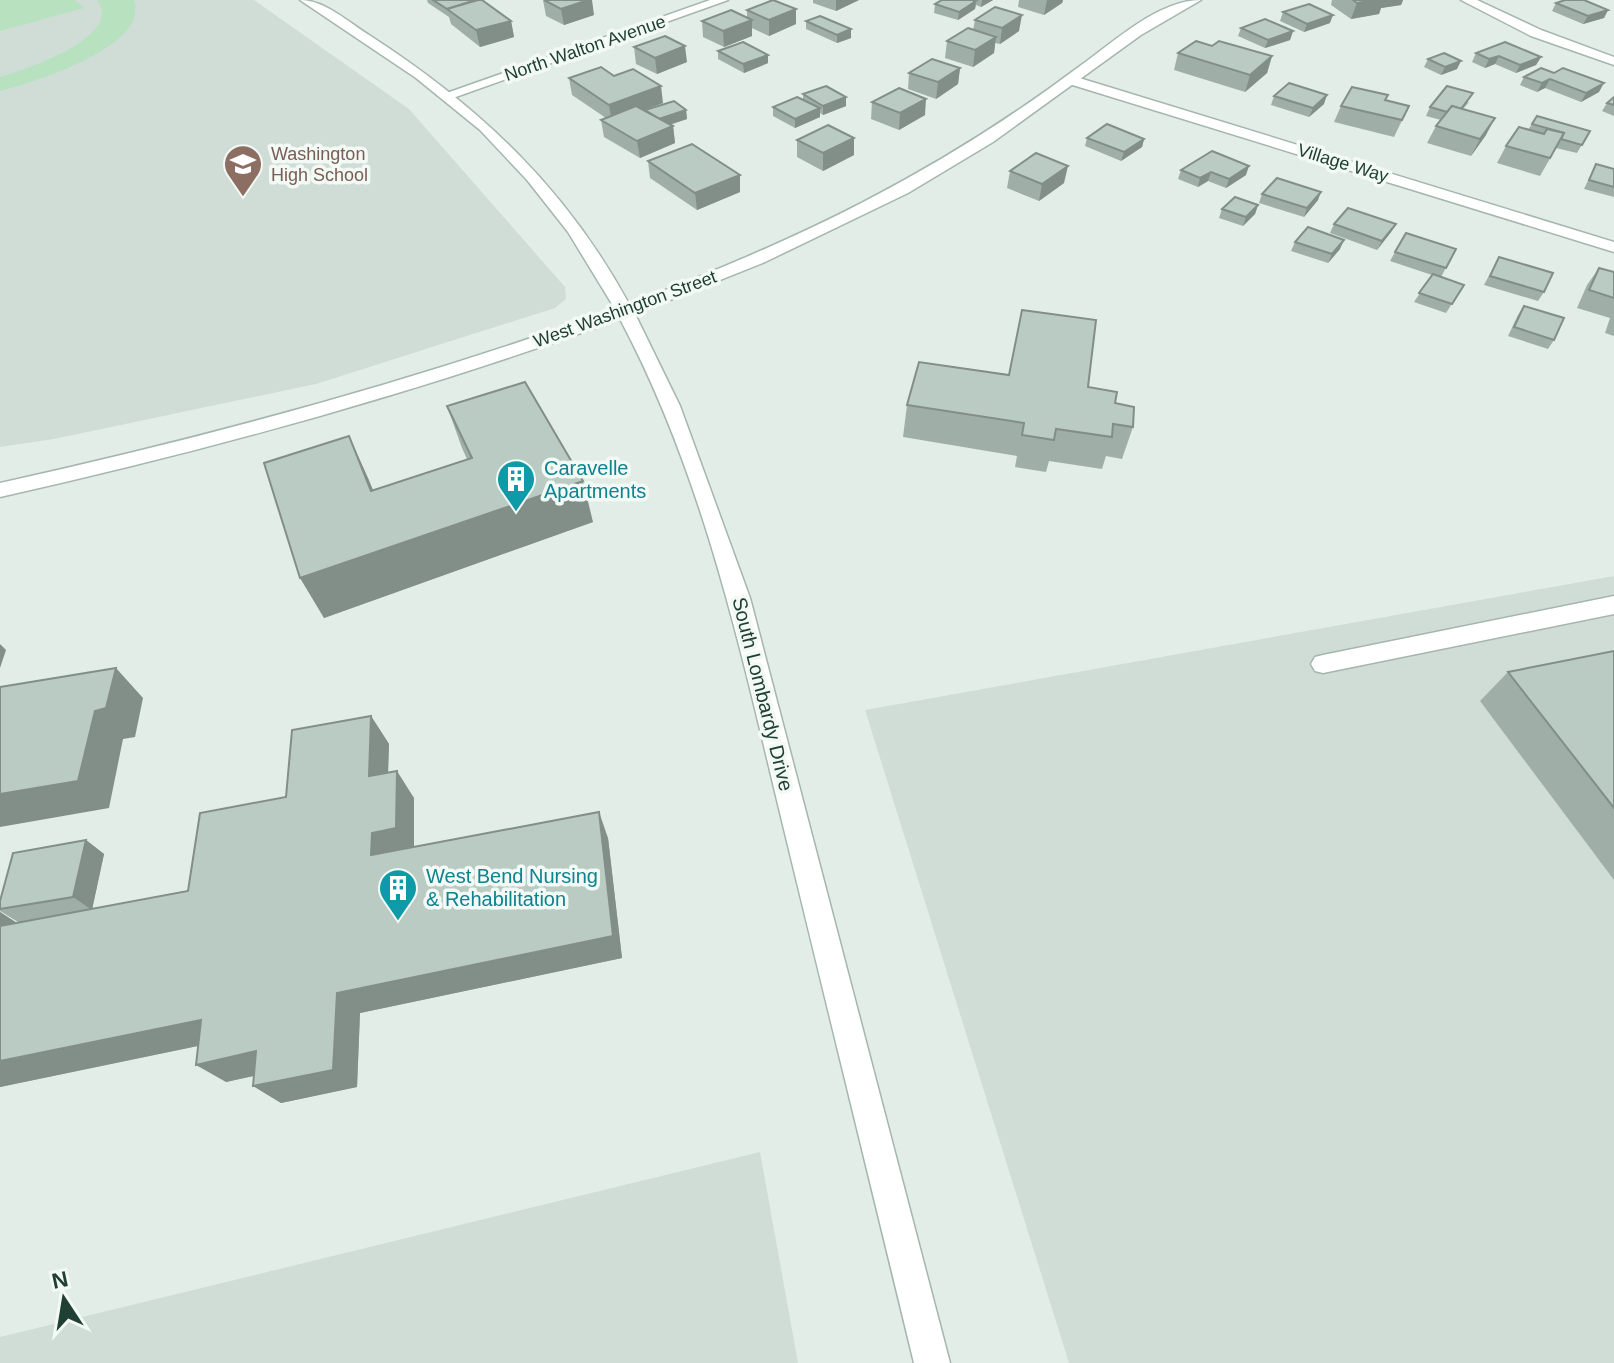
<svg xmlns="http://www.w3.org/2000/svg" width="1614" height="1363" font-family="Arial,sans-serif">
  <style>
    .built { fill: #d0ddd6 }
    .green { fill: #b8e1c0 }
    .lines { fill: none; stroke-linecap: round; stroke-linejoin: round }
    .service-casing { stroke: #a4b6ae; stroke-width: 3 }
    .minor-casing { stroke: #a4b6ae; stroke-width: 3 }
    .tertiary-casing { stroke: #a4b6ae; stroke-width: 3 }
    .service { fill: #fff; fill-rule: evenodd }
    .minor { fill: #fff; fill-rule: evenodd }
    .tertiary { fill: #fff; fill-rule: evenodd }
    .wall { fill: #9fafa8 }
    .shaded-wall { fill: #828e88 }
    .building { fill: #b9cbc3; stroke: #828e88; stroke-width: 2 }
    .labels { text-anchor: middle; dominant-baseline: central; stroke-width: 7; stroke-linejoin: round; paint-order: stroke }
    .far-street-label { font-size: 18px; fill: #204035; stroke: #f3f9f5 }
    .far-education-label { font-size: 18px; fill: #785e54; stroke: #f3f9f5; text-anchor: start }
    .culture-label { font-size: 20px; fill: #0d838f; stroke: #f3f9f5; text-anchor: start }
    .street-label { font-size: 20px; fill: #204035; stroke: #f3f9f5 }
  </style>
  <rect width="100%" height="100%" fill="#e2ede7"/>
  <g class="built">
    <path d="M0,0H254L409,109L565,287L566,299L555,308L316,384L54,439L0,447Z"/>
    <path d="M1614,576V1363H1069L865,710Z"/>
    <path d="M760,1152L798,1363H0V1337Z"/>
  </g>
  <g class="green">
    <path d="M0,0H75L84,8L0,31Z"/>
    <path d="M97,0H134C151,47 31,83 0,91V77C24,70 125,37 97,0Z"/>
  </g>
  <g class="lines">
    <defs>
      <path id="service" d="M1614,596V614L1323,673L1315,671L1311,664L1315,657L1323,655Z"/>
      <g id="minor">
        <path d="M710,0H728L453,98L441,95Z"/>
        <path d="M1461,0H1477L1541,30L1614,57V65L1531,36Z"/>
        <path d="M1066,77H1076L1614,242V252L1066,83Z"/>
      </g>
      <path id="tertiary" d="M300,0C325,0 348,22 369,35C479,106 566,188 629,304C797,241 936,174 1080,66C1114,42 1158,0 1201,0L1141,35L993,142L908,193L765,262L635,314L680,406L750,598L950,1363H914C870,1181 825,999 781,817C740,647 703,475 620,319C417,393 210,450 0,497V483C209,437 414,381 615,309L568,232L527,180L480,130L416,78Z"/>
    </defs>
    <use href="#service" class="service-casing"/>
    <use href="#minor" class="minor-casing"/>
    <use href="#tertiary" class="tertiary-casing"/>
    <use href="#service" class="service"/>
    <use href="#minor" class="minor"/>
    <use href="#tertiary" class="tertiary"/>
  </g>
  <g class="wall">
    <path d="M427,0H476L511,21L514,37L480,47L451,24L449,17L428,3Z"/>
    <path d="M543,0L594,15L564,25L546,16Z"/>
    <path d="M813,0H859L836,11L813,3Z"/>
    <path d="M942,0H993L981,7L976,5L975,9L958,20L934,13L935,4Z"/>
    <path d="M1019,0H1063L1062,3L1044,15L1018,7Z"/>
    <path d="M1332,0H1403L1401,5L1381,8L1379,14L1351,19L1331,5Z"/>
    <path d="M1556,3L1608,10L1604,18L1583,24L1552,11Z"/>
    <path d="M796,9V24L769,36L752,28V36L724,47L703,37L702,21L747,18V10Z"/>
    <path d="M1283,12L1330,23L1304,32L1280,21Z"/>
    <path d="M975,20L1019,31L1000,44L995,43L994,53L973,67L945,58L947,41L973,30Z"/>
    <path d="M806,21L851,38L837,43L806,29Z"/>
    <path d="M1241,28L1293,31L1290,40L1265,48L1238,36Z"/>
    <path d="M1212,46L1272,56L1267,73L1245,92L1174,70L1178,53Z"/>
    <path d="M634,47L687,62L657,74L636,64Z"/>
    <path d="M718,51L768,55V63L744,73L718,59Z"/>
    <path d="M1476,53L1541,57L1536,65L1516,73L1495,64L1485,68L1472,62Z"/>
    <path d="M1428,59L1457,69L1441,75L1424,67Z"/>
    <path d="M960,68L958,84L936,99L908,89L909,73Z"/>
    <path d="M1541,68L1599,92L1581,102L1545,88L1537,92L1520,85L1524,77Z"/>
    <path d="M614,76L663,103L644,110H686L687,119L670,125L673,126L675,143L640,158L604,137L601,120L606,118L572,95L569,78Z"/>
    <path d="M803,94L846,97V106L823,115L820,113V117L795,128L773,116V107L803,99Z"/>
    <path d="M1274,96L1324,104L1309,117L1271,105Z"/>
    <path d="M1614,97V116L1602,111L1607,103Z"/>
    <path d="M1385,100L1409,106L1394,137L1334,122L1341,106Z"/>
    <path d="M872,102L925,115L899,130L871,119Z"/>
    <path d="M1469,102L1463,109L1486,135L1471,156L1427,143L1436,126L1441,120L1426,116L1430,107Z"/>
    <path d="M1537,116L1590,131L1577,153L1556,148L1540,176L1497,163L1506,146L1528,130Z"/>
    <path d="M1087,138L1144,139L1142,147L1121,161L1085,146Z"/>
    <path d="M797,140L854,155L823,171L797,157Z"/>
    <path d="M648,161L740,175V192L697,210L650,178Z"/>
    <path d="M1596,164L1614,169V197L1584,189Z"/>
    <path d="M1181,170L1246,175L1226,188L1208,181L1198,187L1178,179Z"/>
    <path d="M1010,171L1064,183L1039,201L1007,188Z"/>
    <path d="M1262,194L1318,200L1304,217L1259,203Z"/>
    <path d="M1258,205L1255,214L1243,226L1219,218L1222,209Z"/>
    <path d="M1334,224H1396L1391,232L1377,250L1330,233Z"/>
    <path d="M1295,242L1340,249L1328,263L1291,251Z"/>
    <path d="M1456,249L1441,277L1464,285L1446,313L1414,302L1432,275L1390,261L1395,252Z"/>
    <path d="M1499,257L1544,292L1538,301L1484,285Z"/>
    <path d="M1599,268L1614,272V336L1605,333L1610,318L1577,308L1587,285Z"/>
    <path d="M1524,306L1554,340L1548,349L1508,336L1518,315Z"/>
    <path d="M1088,387L1115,403L1133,427L1122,459L1106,456L1102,469L1049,461L1046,472L1015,467L1017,456L903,437L907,405Z"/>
    <path d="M447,406L593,522L324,618L349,436L373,490L467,459L462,448Z"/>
    <path d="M1614,651V880L1480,701L1508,672Z"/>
    <path d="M371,716L389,744L388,773L414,798V847L608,838L622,958L360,1013L357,1087L281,1103L253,1086L254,1076L226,1082L198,1046L0,1087V912L17,923L18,922L0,911V901L86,840L104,854L92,909L188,891Z"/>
  </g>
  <g class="shaded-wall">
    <path d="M588,0H592L594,15L564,25L561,9Z"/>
    <path d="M836,0H859L836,11Z"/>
    <path d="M982,0H993L981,7Z"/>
    <path d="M1047,0H1063L1062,3L1044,15Z"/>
    <path d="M1375,0H1403L1401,5L1381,8L1379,14L1351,19L1357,3Z"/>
    <path d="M976,1L975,9L958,20L959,12Z"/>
    <path d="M796,9V24L769,36V20Z"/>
    <path d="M1608,10L1604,18L1583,24L1588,16Z"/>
    <path d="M1022,15L1019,31L1000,44L1002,28Z"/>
    <path d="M1333,15L1330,23L1304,32L1307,24Z"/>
    <path d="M752,20V36L724,47L723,31Z"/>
    <path d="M511,21L514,37L480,47L476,30Z"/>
    <path d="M851,29V38L837,43V35Z"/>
    <path d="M1293,31L1290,40L1265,48L1268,40Z"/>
    <path d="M996,37L994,53L973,67L975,50Z"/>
    <path d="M685,46L687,62L657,74L655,58Z"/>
    <path d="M768,55V63L744,73L743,64Z"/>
    <path d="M1272,56L1267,73L1245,92L1250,75Z"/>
    <path d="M1499,56L1495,64L1485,68L1489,59Z"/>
    <path d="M1541,57L1536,65L1516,73L1520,65Z"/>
    <path d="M1461,61L1457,69L1441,75L1445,67Z"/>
    <path d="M960,68L958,84L936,99L938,82Z"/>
    <path d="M1550,79L1545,88L1537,92L1542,83Z"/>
    <path d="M1604,83L1599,92L1581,102L1586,93Z"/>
    <path d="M661,86L663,103L612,121L609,105Z"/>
    <path d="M1327,95L1324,104L1309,117L1313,108Z"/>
    <path d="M846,97V106L823,115V106Z"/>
    <path d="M926,99L925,115L899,130L900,113Z"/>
    <path d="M820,108V117L795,128V119Z"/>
    <path d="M686,110L687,119L658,128L657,119Z"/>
    <path d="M1495,118L1486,135L1471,156L1480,139Z"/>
    <path d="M673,126L675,143L640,158L637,141Z"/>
    <path d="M854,138V155L823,171V153Z"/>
    <path d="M1144,139L1142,147L1121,161L1124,152Z"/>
    <path d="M1068,166L1064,183L1039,201L1042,184Z"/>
    <path d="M1249,166L1246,175L1226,188L1229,179Z"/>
    <path d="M1211,172L1208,181L1198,187L1200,178Z"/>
    <path d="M740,175V192L697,210L695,193Z"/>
    <path d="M1321,192L1318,200L1304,217L1307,208Z"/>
    <path d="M1258,205L1255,214L1243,226L1246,217Z"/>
    <path d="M1396,224L1391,232L1377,250L1382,241Z"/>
    <path d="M1344,240L1340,249L1328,263L1332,254Z"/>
    <path d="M349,436L368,478L390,532L371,491Z"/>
    <path d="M583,481L593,522L324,618L300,578Z"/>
    <path d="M0,644L6,650L0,668Z"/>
    <path d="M116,668L143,698L135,737L123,739L109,808L0,827V794L95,711Z"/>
    <path d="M371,716L389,744L387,803L369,776Z"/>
    <path d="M397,771L414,798V854L371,855L372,833Z"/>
    <path d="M599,812L608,838L622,958L360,1013L357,1087L281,1103L253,1086L337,993Z"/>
    <path d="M86,840L104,854L92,910L73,897Z"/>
    <path d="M0,912L26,929L0,939Z"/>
    <path d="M201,1020L231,1039L0,1087V1061Z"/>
    <path d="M256,1051L283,1069L226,1082L196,1065Z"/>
  </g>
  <g class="building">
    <path d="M433,0H476L447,9Z"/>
    <path d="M478,0H482L511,21L476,30L447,9Z"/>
    <path d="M544,0H588L561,9Z"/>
    <path d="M773,0L796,9L769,20L747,10Z"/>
    <path d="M942,0H972L976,1L959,12L935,4Z"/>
    <path d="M1353,0H1375L1357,3Z"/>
    <path d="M1565,0H1584L1608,10L1588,16L1556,3Z"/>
    <path d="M1309,4L1333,15L1307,24L1283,12Z"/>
    <path d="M995,7L1022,15L1002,28L975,20Z"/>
    <path d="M731,10L752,20L723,31L702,21Z"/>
    <path d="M820,16L851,29L837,35L806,21Z"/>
    <path d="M1265,19L1293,31L1268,40L1241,28Z"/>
    <path d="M968,28L996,37L975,50L947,41Z"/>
    <path d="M665,36L685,46L655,58L634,47Z"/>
    <path d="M1196,41L1212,46L1219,41L1272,56L1250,75L1178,53Z"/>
    <path d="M743,42L768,55L743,64L718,51Z"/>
    <path d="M1505,42L1541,57L1520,65L1499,56L1489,59L1476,53Z"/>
    <path d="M1444,53L1461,61L1445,67L1428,59Z"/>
    <path d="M932,59L960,68L938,82L909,73Z"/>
    <path d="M601,67L614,76L633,69L661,86L609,105L569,78Z"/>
    <path d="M1541,68L1554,73L1563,68L1604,83L1586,93L1550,79L1542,83L1524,77Z"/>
    <path d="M1289,83L1327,95L1313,108L1274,96Z"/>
    <path d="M826,86L846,97L823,106L803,94Z"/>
    <path d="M1447,86L1473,93L1461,109L1452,106L1447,112L1430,107Z"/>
    <path d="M1352,87L1388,95L1385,100L1409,106L1402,120L1341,106Z"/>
    <path d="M899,88L926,99L900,113L872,102Z"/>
    <path d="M797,97L820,108L795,119L773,107Z"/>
    <path d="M1614,97V105L1607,103Z"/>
    <path d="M674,101L686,110L659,119L645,110Z"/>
    <path d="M636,106L673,126L637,141L601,120Z"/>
    <path d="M1452,106L1495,118L1480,139L1436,126Z"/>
    <path d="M1537,116L1590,131L1582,145L1561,139L1564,133L1532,124Z"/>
    <path d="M1107,124L1144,139L1124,152L1087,138Z"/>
    <path d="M828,125L854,138L823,153L797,140Z"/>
    <path d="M1519,127L1544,134L1547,129L1564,133L1550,158L1506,146Z"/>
    <path d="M692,144L740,175L695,193L648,161Z"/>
    <path d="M1212,151L1249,166L1229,179L1211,172L1200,178L1181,170Z"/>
    <path d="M1036,153L1068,166L1042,184L1010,171Z"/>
    <path d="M1596,164L1614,169V187L1589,180Z"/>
    <path d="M1277,178L1321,192L1307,208L1262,194Z"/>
    <path d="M1235,197L1258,205L1246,217L1222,209Z"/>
    <path d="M1348,208L1396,224L1382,241L1334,224Z"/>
    <path d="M1308,227L1344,240L1332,254L1295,242Z"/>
    <path d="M1406,233L1456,249L1446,268L1395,252Z"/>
    <path d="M1499,257L1553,273L1544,292L1490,276Z"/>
    <path d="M1599,268L1614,272V298L1589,290Z"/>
    <path d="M1433,274L1464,285L1452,304L1419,293Z"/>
    <path d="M1524,306L1564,318L1554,340L1514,327Z"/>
    <path d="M1022,310L1096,320L1088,387L1117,392L1115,403L1134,407L1133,427L1113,424L1112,437L1056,429L1054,440L1022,435L1024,423L907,405L919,362L1009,375Z"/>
    <path d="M525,382L583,481L300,578L264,463L349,436L371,491L472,458L447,406Z"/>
    <path d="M1614,651V808L1508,672Z"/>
    <path d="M116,668L106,708L95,711L78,781L0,794V687Z"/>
    <path d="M371,716L369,776L397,771L396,828L372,833L371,855L599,812L613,936L337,993L333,1070L253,1086L256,1051L196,1065L201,1020L0,1061V926L188,891L200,813L286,797L292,730Z"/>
    <path d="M86,840L73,897L0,909V901L13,853Z"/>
  </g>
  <defs>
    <symbol id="school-pin" viewBox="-11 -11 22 30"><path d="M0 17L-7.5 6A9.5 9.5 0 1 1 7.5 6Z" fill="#8d6e63" stroke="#f3f9f5"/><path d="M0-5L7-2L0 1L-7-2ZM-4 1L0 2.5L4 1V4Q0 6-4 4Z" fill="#fff"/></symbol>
    <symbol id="building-pin" viewBox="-11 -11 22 30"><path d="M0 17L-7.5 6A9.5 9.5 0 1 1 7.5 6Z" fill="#0f9aa8" stroke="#f3f9f5"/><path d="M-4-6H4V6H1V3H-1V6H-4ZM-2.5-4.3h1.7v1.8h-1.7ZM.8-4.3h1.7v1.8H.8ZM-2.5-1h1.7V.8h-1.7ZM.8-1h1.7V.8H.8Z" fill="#fff"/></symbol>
  </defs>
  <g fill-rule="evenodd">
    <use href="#school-pin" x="221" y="142" width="44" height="60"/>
    <use href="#building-pin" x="494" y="457" width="44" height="60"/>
    <use href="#building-pin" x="376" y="866" width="44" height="60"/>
  </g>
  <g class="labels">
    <g class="far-street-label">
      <text transform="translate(585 48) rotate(-19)">North Walton Avenue</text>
      <text transform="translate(1343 163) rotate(17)">Village Way</text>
      <text transform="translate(625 309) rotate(-20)">West Washington Street</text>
    </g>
    <g class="far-education-label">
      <text x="271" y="154">Washington<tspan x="271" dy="21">High School</tspan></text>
    </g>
    <g class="culture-label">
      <text x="544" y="468">Caravelle<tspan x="544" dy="23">Apartments</tspan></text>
      <text x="426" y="876">West Bend Nursing<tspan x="426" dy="23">&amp; Rehabilitation</tspan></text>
    </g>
    <g class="street-label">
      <text transform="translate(763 694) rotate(76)">South Lombardy Drive</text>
    </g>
  </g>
  <g transform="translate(64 1299) rotate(348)" stroke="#f3f9f5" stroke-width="6" paint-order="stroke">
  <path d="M0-6L14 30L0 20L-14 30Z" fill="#204035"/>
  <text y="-12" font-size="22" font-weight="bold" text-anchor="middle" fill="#204035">N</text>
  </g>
</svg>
